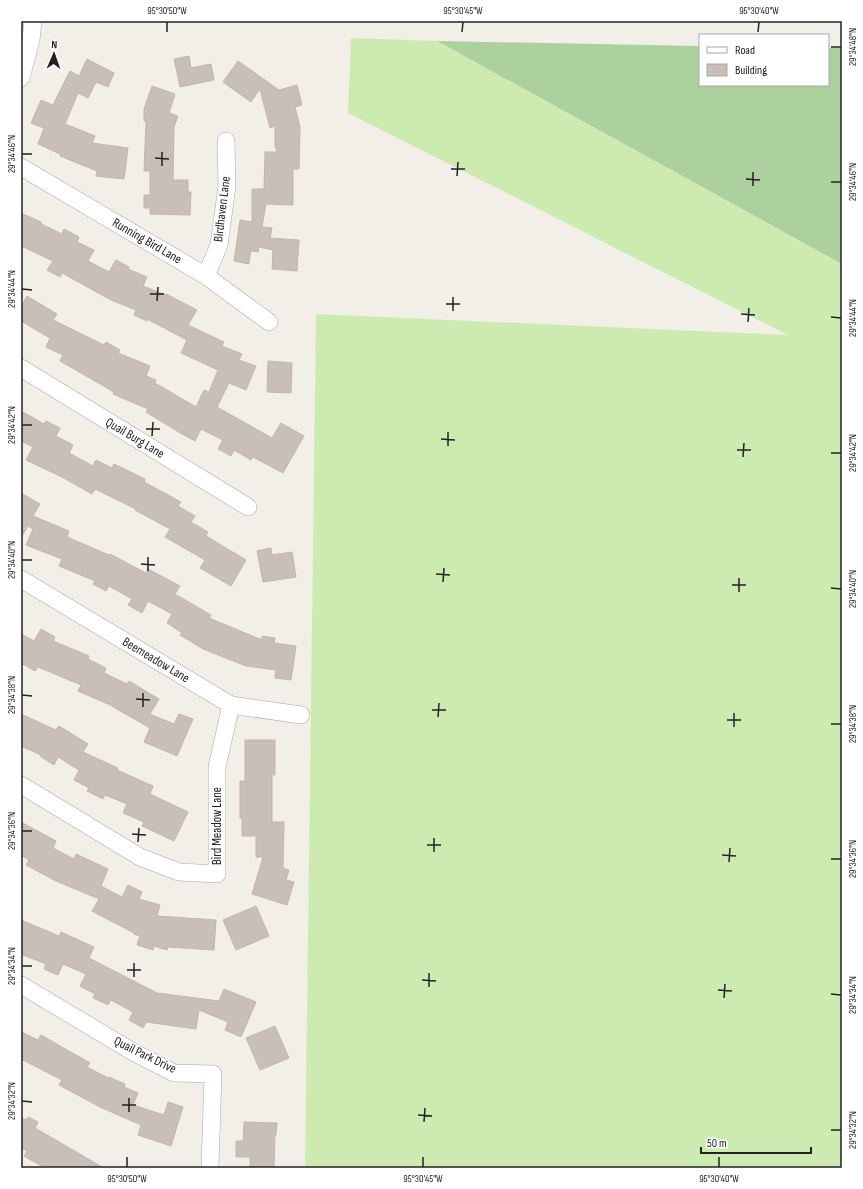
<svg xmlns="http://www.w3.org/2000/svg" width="863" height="1189" font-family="'Sofia Sans Condensed',sans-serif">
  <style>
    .grass { fill: #cdebb0 }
    .forest { fill: #add19e }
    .building { fill: #c7bfb8; stroke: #c4b6ab }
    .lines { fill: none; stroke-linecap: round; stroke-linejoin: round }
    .street-casing { stroke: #a9a9a9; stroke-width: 18 }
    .street { stroke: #fff; stroke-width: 17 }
    .ticks { fill: none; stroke: #222; stroke-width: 1.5 }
    .labels { text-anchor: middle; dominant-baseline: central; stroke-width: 3; stroke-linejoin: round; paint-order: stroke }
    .street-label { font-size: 13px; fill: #222; stroke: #fff }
    .neatline { fill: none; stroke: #222; stroke-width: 1.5 }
    .ticks-label { font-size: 10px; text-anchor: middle; fill: #222 }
  </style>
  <rect width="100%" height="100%" fill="#f2efe9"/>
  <path class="grass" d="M351,38L437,41L842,264V1168H305L316,314L788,335L348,113Z"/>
  <path class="forest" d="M437,41L700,46V85H828V48H842V264Z"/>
  <g class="building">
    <path d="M189,56L191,68L211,64L214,80L180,87L174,59Z"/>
    <path d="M87,59L114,73L108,87L96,82L88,98L78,93L65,124L95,136L92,143L128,148L124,179L96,176L97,171L60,156V154L38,144L44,128L31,123L41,100L53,105L70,71L79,76Z"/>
    <path d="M238,61L279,90L297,85L302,105L295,107L300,127L299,169H293V205L266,204L262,227L272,228L270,238L299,240L297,271L272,269L273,250L259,247L258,252L251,251V247L249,264L234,261L240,220L252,222V189H264L265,152H277L275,146V126L270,128L260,89L251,102L223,82Z"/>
    <path d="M152,86L175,94L169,113L178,116L174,127L173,180H188V192H191L190,215L150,214V208H144V195H150V171H144L146,121H144V109Z"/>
    <path d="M21,213L41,222V224L62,234L64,229L79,237L77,242L94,250L88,261L109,272L116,260L129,267L128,269L147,277L143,286L166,295V294L197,310L188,325L224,342L222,346L242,354L239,360L256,366L246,390L229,383L217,407L272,438L281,423L304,436L283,473L253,457L251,460L234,450L231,456L218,449L223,440L201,429L195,441L182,434L146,412L148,409L113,394L114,392L60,361L63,355L46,347L50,338L21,321V307L27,296L57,314L53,320L104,345L106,342L120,350L118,353L150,366L146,376L156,380L155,383L196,407L204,390L209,392L218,370L181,353L187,340L147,319V321L134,315L136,310L111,300L62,273L60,277L47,270L53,261L21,246Z"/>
    <path d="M268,361L292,363L291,393L267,392Z"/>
    <path d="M21,411L44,424L46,421L60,428L56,436L73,445L69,453L93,466L96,460L112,468L114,464L145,479L144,482L181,502L178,506L195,516L191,522L208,532L206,536L246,560L231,586L200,568L205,560L165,537L170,529L135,510L136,509L95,489L92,494L62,477L26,460L33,447L21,441Z"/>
    <path d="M21,493L40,504L33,516L69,531L67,537L109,555L110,554L146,573L148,569L180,586L175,594L211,615L209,618L262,640V636L275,638L274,643L296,646L291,680L275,678L276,670L246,666L203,649L180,635L182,633L167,623L172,614L148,601L142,613L128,605L132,599L109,586L106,591L93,584L95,581L59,566L62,559L26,545L33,529L28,526L21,538Z"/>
    <path d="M271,548L272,555L292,552L296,577L263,582L257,551Z"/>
    <path d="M41,629L55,637L53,641L89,656L88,659L106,668L104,673L127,684L129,681L159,699L150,714L174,724L179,714L193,719L177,756L144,742L150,728L110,705L78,691L81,685L38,667L35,671L21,663V634L34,641Z"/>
    <path d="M21,714L56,730L59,726L88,744L83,752L118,768L117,770L153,786L150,794L188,812L174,841L142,826L144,822L123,813L127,804L105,795L103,799L87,791L89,788L74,780L79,770L58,757L54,765L40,756L41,755L21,746Z"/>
    <path d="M245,740H275V775H272V822H284L283,868L289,870L286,880L294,882L287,905L252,894L263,857H256V836H242V818H240V781H245Z"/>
    <path d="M21,822L56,841L53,848L74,859L76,854L108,869L101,886L122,897L128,885L142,892L139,899L160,905L157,916L216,920L214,950L168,947L167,950L154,946L153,950L137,945L140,936L134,934V933L92,911L99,899L56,881L26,865L29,860L21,855Z"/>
    <path d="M256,906L269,936L236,950L223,920Z"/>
    <path d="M21,920L59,936L61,932L94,947L89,958L157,993L219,1001L224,989L256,1002L241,1037L225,1030L228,1022L199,1010L196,1029L146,1022L143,1028L129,1020L133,1012L111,1000L108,1005L93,998L95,994L80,986L86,974L63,964L58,975L44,969L46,964L21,954Z"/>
    <path d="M275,1026L289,1058L260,1070L246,1038Z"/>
    <path d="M21,1032L38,1040L41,1035L90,1063L87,1067L108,1078L109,1077L125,1084L124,1087L138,1093L133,1105L164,1115L168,1102L183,1107L171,1146L138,1135L141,1125L100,1107L59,1085L62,1080L21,1059Z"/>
    <path d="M21,1117L26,1120L28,1117L38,1122L35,1128L104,1168H45L24,1156L27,1151L21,1148Z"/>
    <path d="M244,1122L277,1123L276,1135H275L274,1168H250V1157H236V1141H243Z"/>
  </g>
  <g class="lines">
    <defs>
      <g id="street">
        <path d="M21,78L31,40L33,21"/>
        <path d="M21,167L206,276L269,322"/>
        <path d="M206,276L219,245L227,186L226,141"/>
        <path d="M21,368L248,507"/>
        <path d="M21,579L231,705L301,715"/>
        <path d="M21,785L140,857L179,872L217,874V767L231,705"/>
        <path d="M21,985L133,1052L174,1073L213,1074L210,1168"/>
      </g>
    </defs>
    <use href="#street" class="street-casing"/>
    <use href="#street" class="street"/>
  </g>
  <path class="ticks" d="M167,32V22M462,32L463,22M758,32L759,22M831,47H841M22,154H32M155,158L169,159M162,166V152M451,169H465M457,176L458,162M746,179L760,180M831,182H841M753,186V172M22,289L32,290M150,294H164M157,301L158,287M446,304H460M453,311V297M741,314L755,315M831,317L841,318M748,322L749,308M22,425H32M146,429H160M152,436L153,422M441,439L455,440M448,446V432M737,450H751M831,453H841M743,457L744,443M22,560H32M141,564L155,565M148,571V557M436,574L450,575M443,582L444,568M732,585H746M831,588L841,589M739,592V578M22,695L32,696M136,699L150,700M143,707V693M432,710H446M438,717L439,703M727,720H741M831,724H841M734,727V713M22,831H32M132,834L146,835M138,842L139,828M427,845H441M434,852V838M722,855L736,856M831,859H841M729,862L730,848M22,966H32M127,970H141M134,977V963M422,980L436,981M429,987V973M718,990L732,991M831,994L841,995M724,998L725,984M22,1101L32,1102M122,1105H136M129,1112V1098M418,1115L432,1116M424,1122L425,1108M831,1130H841M127,1167V1157M423,1167V1157M719,1167V1157"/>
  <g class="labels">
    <g class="street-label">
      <text transform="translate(222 209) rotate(-83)">Birdhaven Lane</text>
      <text transform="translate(147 241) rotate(30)">Running Bird Lane</text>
      <text transform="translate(135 438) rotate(31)">Quail Burg Lane</text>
      <text transform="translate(156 660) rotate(31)">Beemeadow Lane</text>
      <text transform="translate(217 826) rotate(-90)">Bird Meadow Lane</text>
      <text transform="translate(145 1055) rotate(26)">Quail Park Drive</text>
    </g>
  </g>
  <rect width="863" height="1189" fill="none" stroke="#ffffff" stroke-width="44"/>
  <rect x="699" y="34" width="130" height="52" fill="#ffffff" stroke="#a7a7a7"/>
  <rect x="707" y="47" width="20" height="6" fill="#ffffff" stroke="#a7a7a7"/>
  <text x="735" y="54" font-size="12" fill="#222222">Road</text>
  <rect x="707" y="64" width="20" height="12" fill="#c7bfb8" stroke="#a7a7a7"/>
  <text x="735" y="74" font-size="12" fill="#222222">Building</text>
  <g transform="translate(54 54) rotate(2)" stroke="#ffffff" stroke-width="3" paint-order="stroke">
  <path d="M0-3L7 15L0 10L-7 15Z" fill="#222222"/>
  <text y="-6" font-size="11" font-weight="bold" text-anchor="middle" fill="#222222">N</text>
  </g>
  <path d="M701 1147v6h110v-6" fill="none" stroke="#222222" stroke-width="2"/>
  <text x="707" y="1147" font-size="12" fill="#222222" stroke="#ffffff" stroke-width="3" paint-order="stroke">50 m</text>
  <rect x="22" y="22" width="819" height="1145" class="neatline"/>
  <g class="ticks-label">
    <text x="167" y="14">95°30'50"W</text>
    <text x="463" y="14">95°30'45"W</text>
    <text x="759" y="14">95°30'40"W</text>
    <text transform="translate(852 47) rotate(-90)" y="4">29°34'48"N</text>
    <text transform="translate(11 154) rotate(-90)" y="4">29°34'46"N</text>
    <text transform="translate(852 182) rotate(-90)" y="4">29°34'46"N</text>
    <text transform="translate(11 289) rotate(-90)" y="4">29°34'44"N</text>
    <text transform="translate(852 318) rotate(-90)" y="4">29°34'44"N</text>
    <text transform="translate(11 425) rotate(-90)" y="4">29°34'42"N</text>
    <text transform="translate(852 453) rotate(-90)" y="4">29°34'42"N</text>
    <text transform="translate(11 560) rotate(-90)" y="4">29°34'40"N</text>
    <text transform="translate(852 589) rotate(-90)" y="4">29°34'40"N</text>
    <text transform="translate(11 695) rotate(-90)" y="4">29°34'38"N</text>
    <text transform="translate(852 724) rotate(-90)" y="4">29°34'38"N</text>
    <text transform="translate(11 831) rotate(-90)" y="4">29°34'36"N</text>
    <text transform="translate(852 859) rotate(-90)" y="4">29°34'36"N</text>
    <text transform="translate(11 966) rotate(-90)" y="4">29°34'34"N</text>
    <text transform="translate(852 995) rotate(-90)" y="4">29°34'34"N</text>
    <text transform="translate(11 1101) rotate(-90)" y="4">29°34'32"N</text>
    <text transform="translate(852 1130) rotate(-90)" y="4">29°34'32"N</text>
    <text x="127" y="1182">95°30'50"W</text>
    <text x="423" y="1182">95°30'45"W</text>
    <text x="719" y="1182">95°30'40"W</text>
  </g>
</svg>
